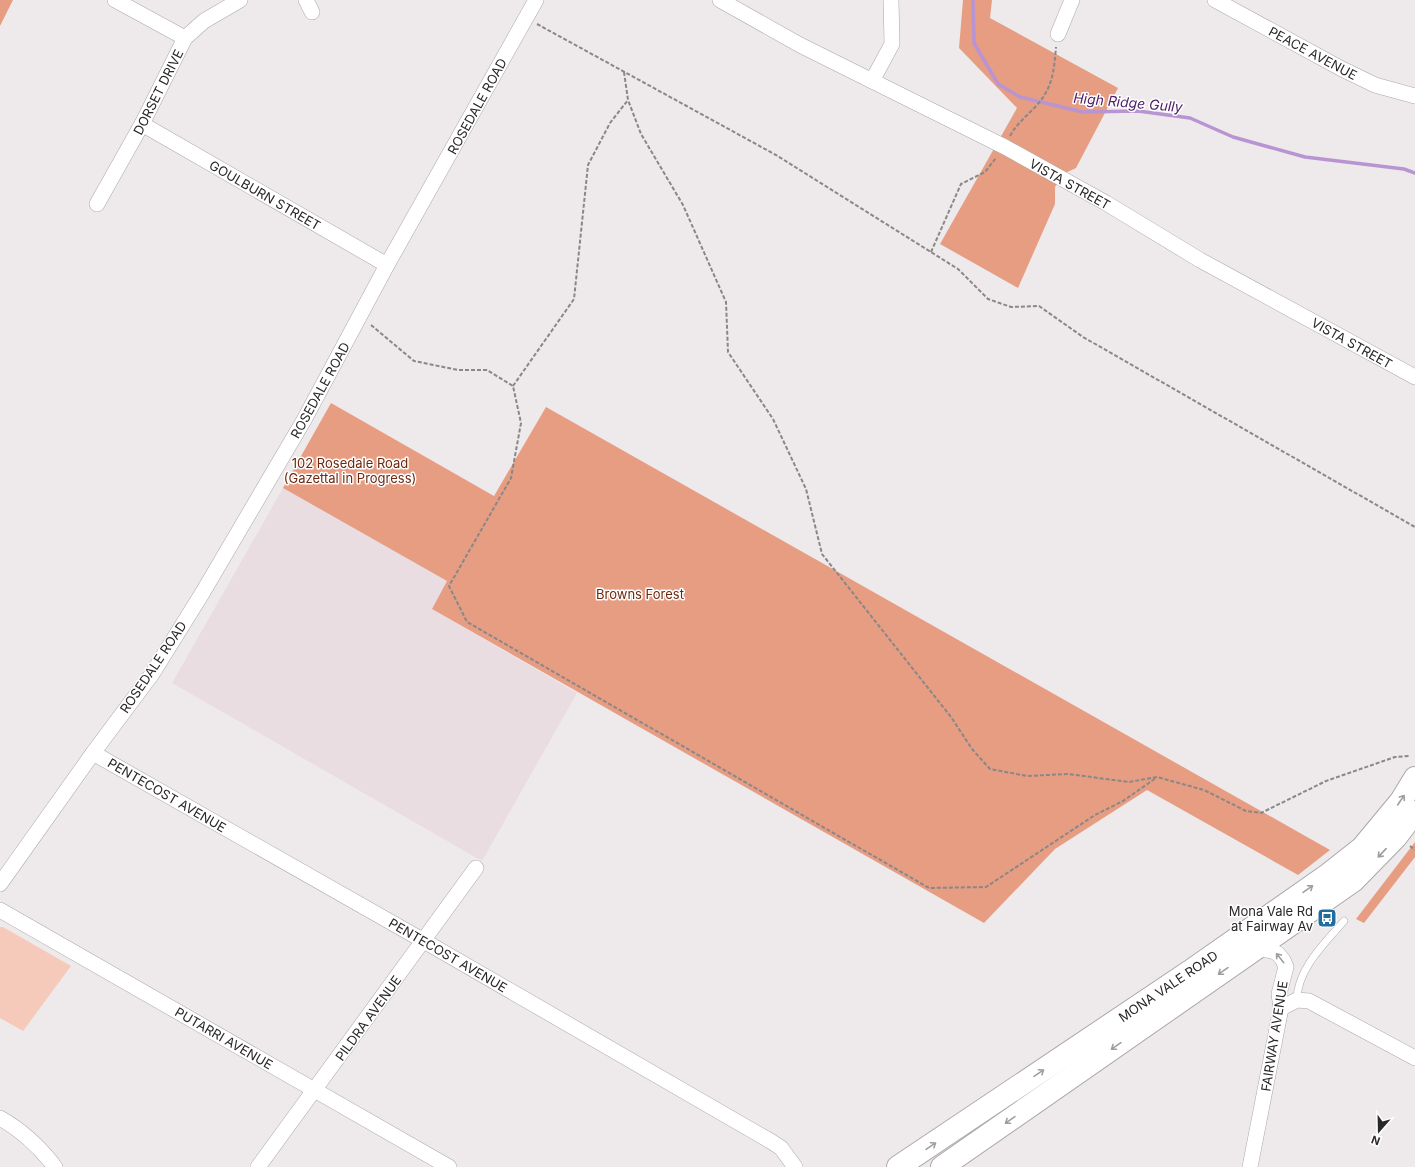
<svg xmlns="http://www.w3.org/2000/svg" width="1415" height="1167" font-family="Inter,sans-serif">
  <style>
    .built { fill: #eadde1 }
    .green { fill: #f6cabb }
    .forest { fill: #e79d82 }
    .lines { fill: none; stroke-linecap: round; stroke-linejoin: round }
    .stream { stroke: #b894d2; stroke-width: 3.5 }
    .lane-casing { stroke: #aca7a9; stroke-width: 8 }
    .street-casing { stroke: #aca7a9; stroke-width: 16 }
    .highway-casing { stroke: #aca7a9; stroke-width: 24 }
    .path { stroke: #8a8788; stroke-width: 2; stroke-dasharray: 4 2; stroke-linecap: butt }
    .lane { stroke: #fff; stroke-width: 7 }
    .street { stroke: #fff; stroke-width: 15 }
    .highway { stroke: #fff; stroke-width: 22 }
    .oneway { stroke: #9f9e9e }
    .labels { text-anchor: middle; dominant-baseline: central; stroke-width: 3; stroke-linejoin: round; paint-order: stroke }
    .street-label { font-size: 13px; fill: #292728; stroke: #fff }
    .park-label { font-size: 13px; fill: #6c290f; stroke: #fff }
    .poi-label { font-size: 13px; fill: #292728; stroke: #fff; text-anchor: end }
    .water-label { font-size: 14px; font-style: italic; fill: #4f216b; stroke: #fff }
  </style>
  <rect width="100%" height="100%" fill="#eeeaeb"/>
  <path class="built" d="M283,488L447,581L432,609L577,693L482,861L172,683Z"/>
  <path class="green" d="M0,927H3L71,966L23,1031L0,1018Z"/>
  <g class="forest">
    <path d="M0,0H13L0,26Z"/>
    <path d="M963,0H992L990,18L1118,88L1076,168L1063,174L1055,187V204L1018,288L940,244L1017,108L959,48Z"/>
    <path d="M331,403L494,496L546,407L1330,850L1298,875L1147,790L1055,849L984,923L432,609L447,581L283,488Z"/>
    <path d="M1415,842V857L1364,923L1356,919Z"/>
  </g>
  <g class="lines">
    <path class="stream" d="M973,0L974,43L998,84L1020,97L1083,112L1138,111L1190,118L1233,137L1305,157L1404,169L1415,173"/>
    <defs>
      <path id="lane" d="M1297,1000C1297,969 1325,943 1344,921"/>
      <g id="street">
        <path d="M115,0L185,38"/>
        <path d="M306,0L312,12"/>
        <path d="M720,0L800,45L1005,147L1106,203L1200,260L1415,377"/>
        <path d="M1215,0L1342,69L1375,85L1415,96"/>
        <path d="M1058,34L1072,0"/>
        <path d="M872,81L892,44L891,0"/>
        <path d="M142,124L387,265"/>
        <path d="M97,204L142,124L185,38L204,21L240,0"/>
        <path d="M93,753L424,941L772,1142L781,1148L795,1167"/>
        <path d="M0,884L93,753L152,674L203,592L304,420L387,265L536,0"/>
        <path d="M0,910L449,1167"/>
        <path d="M1281,1008L1297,1000L1309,1001L1415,1058"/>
        <path d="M0,1118C23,1131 39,1146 55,1167"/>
        <path d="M258,1167L476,868"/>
        <path d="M1250,1167L1281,1008L1279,994L1286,967L1283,960L1278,954L1273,951L1255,948"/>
      </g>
      <g id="highway">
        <path d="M898,1167L1192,970L1329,874L1362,848L1401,801L1415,778"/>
        <path d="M942,1167L1353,881L1396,837L1415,812"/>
      </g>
    </defs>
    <use href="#lane" class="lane-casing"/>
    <use href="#street" class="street-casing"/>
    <use href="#highway" class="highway-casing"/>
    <g class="path">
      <path d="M537,24L776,155L958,269L988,299L1011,307L1039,306L1083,337L1415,527"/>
      <path d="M624,72L628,100L641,134L683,205L726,302L728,352L773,419L806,489L822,554L951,717L972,749L990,769L1027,776L1068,774L1129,782L1157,777L1204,790L1246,811L1261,813L1326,781L1395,757L1410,756"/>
      <path d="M1010,136C1017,123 1027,116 1037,105C1053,87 1054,70 1056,47"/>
      <path d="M931,252L961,184L985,172L996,158"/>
      <path d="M371,325L414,361L458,370H487L513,386L521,423L511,478L449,586L467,622L929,888L986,887L1095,815L1123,801L1156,778"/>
      <path d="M513,386L574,299L588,165L610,123L628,100"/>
      <path d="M1410,846L1415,850"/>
    </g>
    <use href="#lane" class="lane"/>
    <use href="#street" class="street"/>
    <use href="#highway" class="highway"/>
  </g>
  <defs><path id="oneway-shaft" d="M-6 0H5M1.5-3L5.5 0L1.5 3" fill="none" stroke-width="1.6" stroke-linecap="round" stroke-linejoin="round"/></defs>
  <g class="oneway">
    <use href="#oneway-shaft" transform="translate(1401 800) rotate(-56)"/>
    <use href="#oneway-shaft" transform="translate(1382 853) rotate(133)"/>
    <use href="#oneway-shaft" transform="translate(1308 889) rotate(-35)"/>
    <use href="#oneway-shaft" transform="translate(1280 958) rotate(-129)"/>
    <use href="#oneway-shaft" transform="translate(1223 971) rotate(145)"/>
    <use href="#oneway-shaft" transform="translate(1116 1046) rotate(145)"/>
    <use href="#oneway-shaft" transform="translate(1039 1073) rotate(-34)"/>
    <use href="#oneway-shaft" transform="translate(1010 1120) rotate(145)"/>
    <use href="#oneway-shaft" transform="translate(931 1146) rotate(-34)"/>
  </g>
  <defs>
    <symbol id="bus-square" viewBox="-11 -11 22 22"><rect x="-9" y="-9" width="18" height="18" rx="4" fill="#206da0" stroke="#fff"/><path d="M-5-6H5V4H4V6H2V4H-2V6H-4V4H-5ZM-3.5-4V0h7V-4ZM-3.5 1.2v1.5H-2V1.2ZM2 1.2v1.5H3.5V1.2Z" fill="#fff"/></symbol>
  </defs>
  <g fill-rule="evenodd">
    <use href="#bus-square" x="1316" y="907" width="22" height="22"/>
  </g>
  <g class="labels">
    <g class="street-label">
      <text transform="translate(1313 53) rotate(28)">PEACE AVENUE</text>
      <text transform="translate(158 92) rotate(-63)">DORSET DRIVE</text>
      <text transform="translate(477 106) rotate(-61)">ROSEDALE ROAD</text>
      <text transform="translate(1070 184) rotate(29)">VISTA STREET</text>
      <text transform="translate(265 195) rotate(30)">GOULBURN STREET</text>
      <text transform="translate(1352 343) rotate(29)">VISTA STREET</text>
      <text transform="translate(320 390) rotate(-61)">ROSEDALE ROAD</text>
      <text transform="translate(153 667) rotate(-56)">ROSEDALE ROAD</text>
      <text transform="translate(167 795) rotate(30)">PENTECOST AVENUE</text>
      <text transform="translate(448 955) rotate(30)">PENTECOST AVENUE</text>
      <text transform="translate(1168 986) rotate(-34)">MONA VALE ROAD</text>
      <text transform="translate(368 1018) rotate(-54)">PILDRA AVENUE</text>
      <text transform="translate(1274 1036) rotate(-81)">FAIRWAY AVENUE</text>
      <text transform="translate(224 1038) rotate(30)">PUTARRI AVENUE</text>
    </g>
    <g class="park-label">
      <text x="350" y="463">102 Rosedale Road<tspan x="350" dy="15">(Gazettal in Progress)</tspan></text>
      <text x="640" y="594">Browns Forest</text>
    </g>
    <g class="poi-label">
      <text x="1313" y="911">Mona Vale Rd<tspan x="1313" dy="15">at Fairway Av</tspan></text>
    </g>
    <g class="water-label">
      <text transform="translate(1128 102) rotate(5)">High Ridge Gully</text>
    </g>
  </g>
  <g transform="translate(1379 1131) rotate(200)" stroke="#ffffff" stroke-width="3" paint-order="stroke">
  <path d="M0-3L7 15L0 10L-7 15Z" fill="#292728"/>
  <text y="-6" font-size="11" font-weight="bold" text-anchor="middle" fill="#292728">N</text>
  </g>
</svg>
